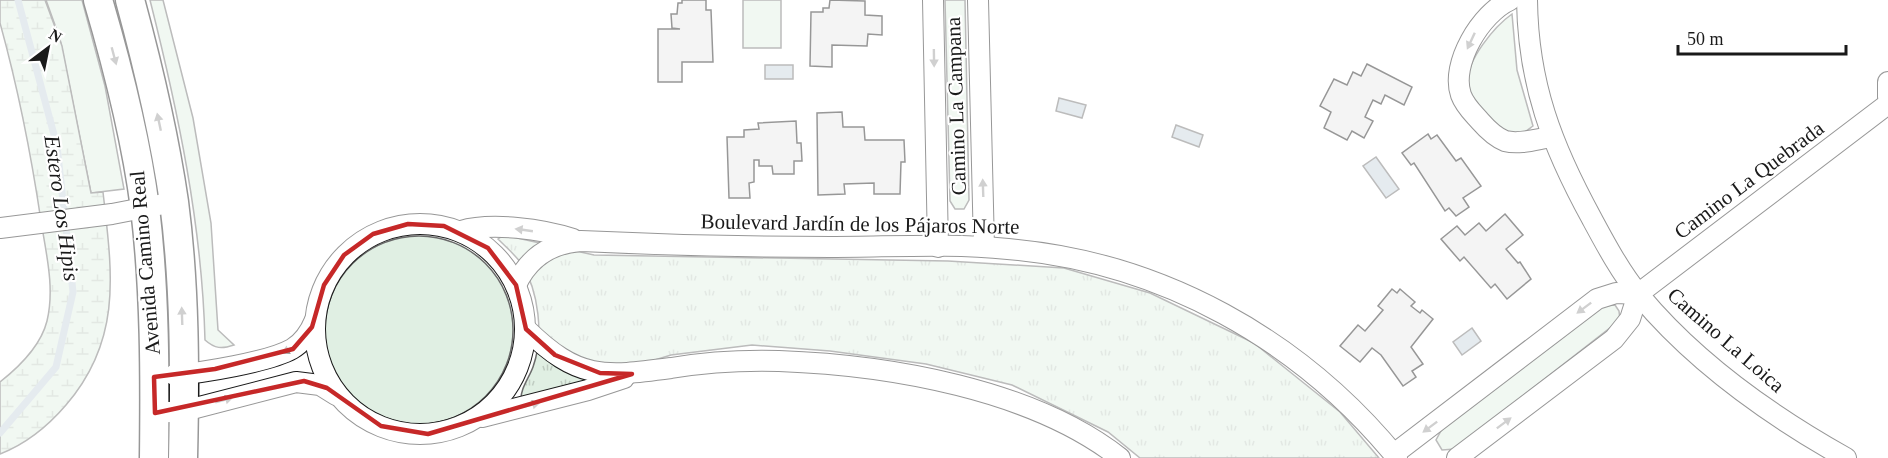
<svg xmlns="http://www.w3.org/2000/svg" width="1888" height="458" font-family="Georgia,serif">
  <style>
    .grass { fill: #e0efe3; stroke: #6a6a6a; stroke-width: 1.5 }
    .wetland { fill: url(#wetland-marsh); stroke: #6a6a6a; stroke-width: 1.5 }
    .park { fill: url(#park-tufts); stroke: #6a6a6a; stroke-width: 1.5 }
    .water { fill: #c6d2dc; stroke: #6a6a6a; stroke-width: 1.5 }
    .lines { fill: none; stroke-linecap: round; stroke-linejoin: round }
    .stream { stroke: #c6d2dc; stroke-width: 7 }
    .building { fill: #e6e6e6; stroke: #1a1a1a; stroke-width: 1.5 }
    .minor-casing { stroke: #1a1a1a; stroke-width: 22 }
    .secondary-casing { stroke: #1a1a1a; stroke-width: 31 }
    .minor { stroke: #fff; stroke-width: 20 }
    .secondary { stroke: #fff; stroke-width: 28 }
    .oneway { fill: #989898 }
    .marked { fill: none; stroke: #c62828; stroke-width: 4.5; stroke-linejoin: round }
    .labels { text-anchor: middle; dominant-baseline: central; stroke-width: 4.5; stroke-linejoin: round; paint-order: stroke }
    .street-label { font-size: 21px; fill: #1a1a1a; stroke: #fff }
    .water-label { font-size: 22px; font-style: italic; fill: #1a1a1a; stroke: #fff }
  </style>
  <defs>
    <pattern id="wetland-marsh" width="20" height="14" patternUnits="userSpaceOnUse" patternTransform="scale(1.5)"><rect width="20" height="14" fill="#e0efe3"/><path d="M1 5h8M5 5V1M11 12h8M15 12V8" fill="none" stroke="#c0ccc2"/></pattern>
    <pattern id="park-tufts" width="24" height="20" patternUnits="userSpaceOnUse" patternTransform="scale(1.5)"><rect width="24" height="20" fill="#e0efe3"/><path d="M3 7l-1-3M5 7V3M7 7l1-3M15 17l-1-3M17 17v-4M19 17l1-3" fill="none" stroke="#c0ccc2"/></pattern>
  </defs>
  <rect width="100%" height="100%" fill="#fff"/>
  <g class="grass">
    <path d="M46,0H82L105,86L124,189L91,193L60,39Z"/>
    <path d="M150,0H163L193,118L211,223L218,330L234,345C222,349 215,349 205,340C202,225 178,111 150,0Z"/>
    <rect x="743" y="0" width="38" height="48"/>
    <path d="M945,0H965L969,200L964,209H955L950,201Z"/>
    <path d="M1512,14L1517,70L1533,126C1530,128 1526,132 1522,133C1498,136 1470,104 1468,83C1466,60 1495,26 1512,14Z"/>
    <circle cx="419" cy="330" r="94"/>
    <path d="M1615,305L1619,311L1620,320L1455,449L1442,450L1436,440L1442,429L1604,306Z"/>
  </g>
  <path class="wetland" d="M0,0H45L62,46L91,193L103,192C112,272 123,339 66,405C48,426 26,444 0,454V382C19,367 41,345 47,321C55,288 46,253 41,221C31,154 18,88 0,23Z"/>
  <path class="park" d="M504,235L594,255L948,261L1064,268L1150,293L1254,343L1340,412L1379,458H1140L1108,432L1012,385L926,364L830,351L752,345L671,355L521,401C520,389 529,378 533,367C544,336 539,291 521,263C515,255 506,247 498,239Z"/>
  <g class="water">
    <rect x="765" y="65" width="28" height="14"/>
    <path d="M1059,98L1086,105L1082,118L1056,111Z"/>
    <path d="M1176,125L1203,135L1199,147L1172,137Z"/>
    <path d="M1376,157L1399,189L1386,198L1363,166Z"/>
    <path d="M1472,328L1481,341L1462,355L1453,342Z"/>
  </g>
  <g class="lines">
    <path class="stream" d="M0,433L56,367L73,292L57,146L18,0"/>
  </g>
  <g class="building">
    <path d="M682,0H706V10H711L713,62H682V82H658V29H680L672,28L671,14H677L678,3H682Z"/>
    <path d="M830,0L865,1V15L882,16V35L868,34L867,46L832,45V67L810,66L811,12H823V8H829Z"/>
    <path d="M1367,64L1412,87L1404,105L1385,95L1381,104L1373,100L1365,117L1373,121L1364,138L1352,131L1347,140L1324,128L1331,112L1320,106L1334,79L1347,85L1353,72L1361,76Z"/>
    <path d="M842,112L843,127H864L865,140H904L905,162H901L900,194H874V183L844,184L845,194L818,195L817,113Z"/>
    <path d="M796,121L797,143H801L802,161H794V174H773L772,166H759V160H754V182L749,183L750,198H729L727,137H744V130L759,129L758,123Z"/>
    <path d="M1428,134L1431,139L1437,135L1456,161L1461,158L1481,186L1463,198L1469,207L1456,216L1449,208L1445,211L1414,163L1411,165L1402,153Z"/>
    <path d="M1505,214L1523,235L1506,249L1518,263L1520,262L1531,279L1507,299L1495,284L1491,288L1464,257L1460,261L1441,239L1457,226L1465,235L1479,223L1486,231Z"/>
    <path d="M1392,289L1397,293L1400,289L1415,302L1411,306L1420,313L1422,310L1433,319L1411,347L1423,364L1412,371L1416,377L1403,386L1381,355L1372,348L1360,362L1340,346L1358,325L1365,331L1383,310L1378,306Z"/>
  </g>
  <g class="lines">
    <defs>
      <g id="minor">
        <path d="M933,0L938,247"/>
        <path d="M978,0L984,247"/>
        <path d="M1510,0C1481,13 1450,64 1461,95C1465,106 1473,113 1480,121C1487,129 1495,137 1505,141C1520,145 1537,139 1551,137"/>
        <path d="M1527,0C1528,84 1552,146 1592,219C1606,245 1621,273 1640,296C1695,362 1771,416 1846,458"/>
        <path d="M1888,82V97"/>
        <circle cx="420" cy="329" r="105"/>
        <path d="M0,228L112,214L174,202"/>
        <path d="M461,231C491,222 543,229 573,239"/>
        <path d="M516,285C529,257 551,243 581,241C664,245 747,247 831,247C890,247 949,243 1008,249C1161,262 1300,339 1397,458"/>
        <path d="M526,329C578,380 603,377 671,368C707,362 743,360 779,361C889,365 1032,389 1120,458"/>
        <path d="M174,375C201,373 269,362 292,349C304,342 310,332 315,320"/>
        <path d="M155,413L184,411L296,382L320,385L336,395"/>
        <path d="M482,417L588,390L624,378"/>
        <path d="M1394,454L1597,299L1616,293L1638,294"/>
        <path d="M1457,458L1614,339L1630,319L1638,294L1888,104"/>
      </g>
      <g id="secondary">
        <path d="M98,0C118,68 136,138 145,208C155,291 155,375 154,458"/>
        <path d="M130,0C148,66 164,134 174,202C185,286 185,373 183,458"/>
      </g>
    </defs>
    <use href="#minor" class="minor-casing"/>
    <use href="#secondary" class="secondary-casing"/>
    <use href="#minor" class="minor"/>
    <use href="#secondary" class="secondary"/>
  </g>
  <defs><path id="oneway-solid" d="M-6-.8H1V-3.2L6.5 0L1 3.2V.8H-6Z" transform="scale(1.5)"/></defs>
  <g class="oneway">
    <use href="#oneway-solid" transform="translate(1471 41) rotate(115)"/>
    <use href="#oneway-solid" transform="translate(114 56) rotate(75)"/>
    <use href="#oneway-solid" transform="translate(934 58) rotate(89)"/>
    <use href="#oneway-solid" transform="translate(159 122) rotate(-102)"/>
    <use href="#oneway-solid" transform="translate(983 188) rotate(-92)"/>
    <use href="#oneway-solid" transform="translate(524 230) rotate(-172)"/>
    <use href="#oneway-solid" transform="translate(1584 308) rotate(143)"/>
    <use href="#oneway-solid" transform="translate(182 316) rotate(-92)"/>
    <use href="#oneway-solid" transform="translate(290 349) rotate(153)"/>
    <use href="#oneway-solid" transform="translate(224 400) rotate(-15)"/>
    <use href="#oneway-solid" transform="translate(531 405) rotate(-14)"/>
    <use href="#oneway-solid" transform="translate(1504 423) rotate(-37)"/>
    <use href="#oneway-solid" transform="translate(1430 427) rotate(143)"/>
  </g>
  <path d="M0 0H1888V458H0ZM408,224L444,226L488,248L516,285L526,329L555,355L600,373L632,374L428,434L381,426L327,388L304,381L155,413L154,377L215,369L293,349L312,327L324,285L344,255L373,234Z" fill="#fff" fill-opacity=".55" fill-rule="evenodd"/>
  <path class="marked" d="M408,224L444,226L488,248L516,285L526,329L555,355L600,373L632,374L428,434L381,426L327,388L304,381L155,413L154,377L215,369L293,349L312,327L324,285L344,255L373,234Z"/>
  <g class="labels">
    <g class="street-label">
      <text transform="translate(956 106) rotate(-92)">Camino La Campana</text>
      <text transform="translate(1749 180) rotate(-37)">Camino La Quebrada</text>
      <text transform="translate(860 224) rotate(1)">Boulevard Jardín de los Pájaros Norte</text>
      <text transform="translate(145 263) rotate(-95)">Avenida Camino Real</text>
      <text transform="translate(1726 340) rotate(41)">Camino La Loica</text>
    </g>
    <g class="water-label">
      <text transform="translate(62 208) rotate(82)">Estero Los Hipis</text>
    </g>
  </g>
  <g transform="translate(48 48) rotate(32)" stroke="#ffffff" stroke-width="4.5" paint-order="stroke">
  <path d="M0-4.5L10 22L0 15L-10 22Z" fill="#1a1a1a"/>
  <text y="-9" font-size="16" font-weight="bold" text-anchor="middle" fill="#1a1a1a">N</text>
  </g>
  <path d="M1678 45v9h168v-9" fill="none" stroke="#1a1a1a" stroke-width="3"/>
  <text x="1687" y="45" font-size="18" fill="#1a1a1a" stroke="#ffffff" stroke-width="4.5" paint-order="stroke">50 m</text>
</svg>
